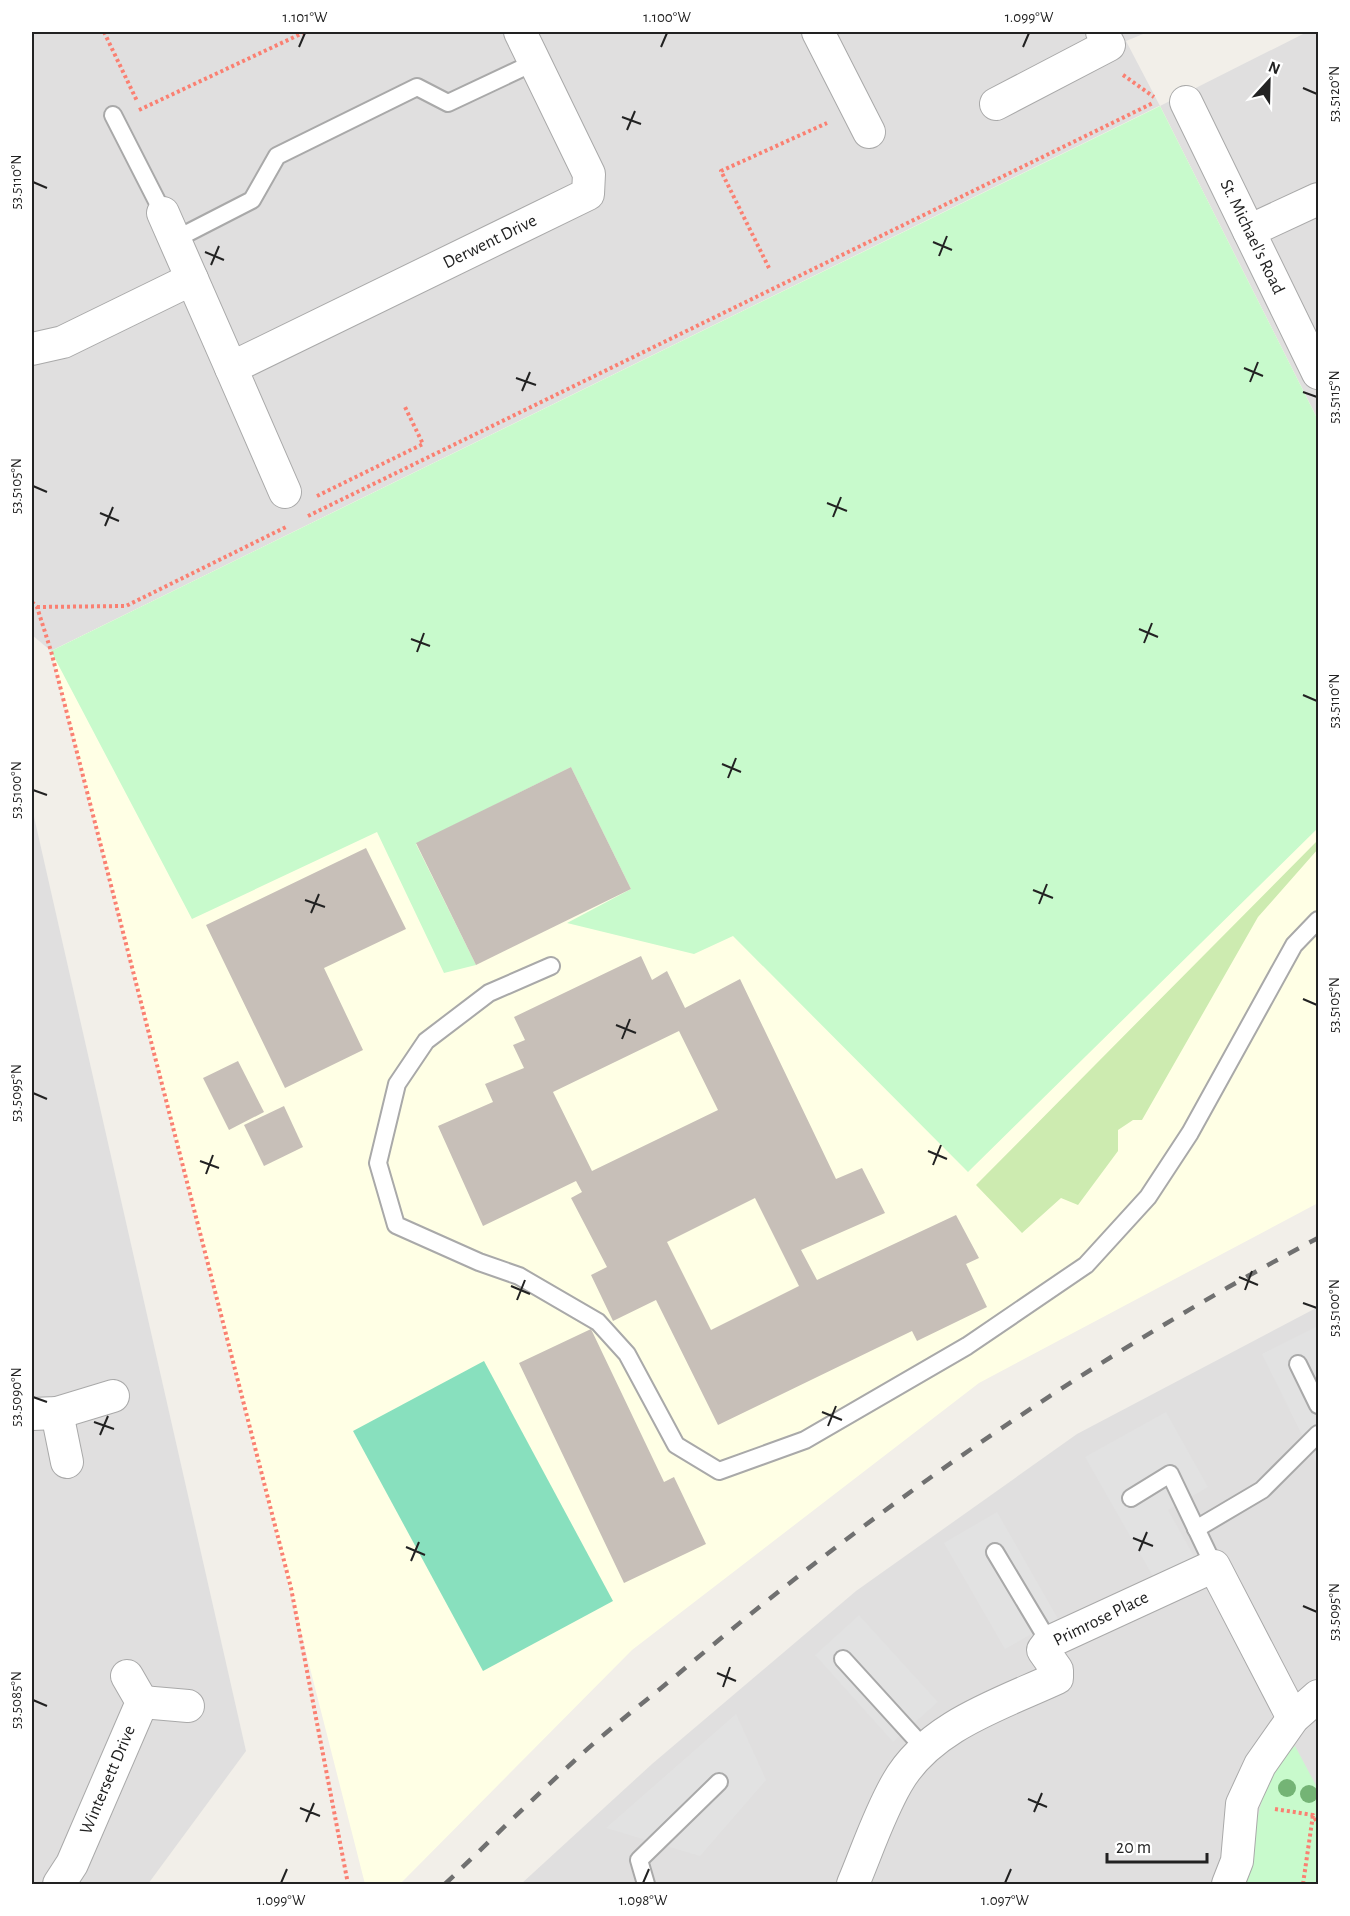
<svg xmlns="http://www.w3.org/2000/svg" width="1350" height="1916" font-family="'Alegreya Sans',sans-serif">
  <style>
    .residential { fill: #e0dfdf }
    .education { fill: #ffffe5 }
    .grass { fill: #cdebb0 }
    .park { fill: #c8facc }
    .pitch { fill: #88e0be }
    .parking { fill: #e2e2e2 }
    .building { fill: #c7bfb8; fill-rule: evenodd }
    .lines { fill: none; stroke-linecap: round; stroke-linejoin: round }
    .lane-casing { stroke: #a9a9a9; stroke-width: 20 }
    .street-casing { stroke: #a9a9a9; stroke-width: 34 }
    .path { stroke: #fa8072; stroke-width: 4; stroke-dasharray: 3 3; stroke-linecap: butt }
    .lane { stroke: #fff; stroke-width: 16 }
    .street { stroke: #fff; stroke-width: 32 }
    .rail { stroke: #707070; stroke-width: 4.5; stroke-dasharray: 12 12; stroke-linecap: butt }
    .tree { fill: #74b475 }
    .ticks { fill: none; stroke: #222; stroke-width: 2 }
    .labels { text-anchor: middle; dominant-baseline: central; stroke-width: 4.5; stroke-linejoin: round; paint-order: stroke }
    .street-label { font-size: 18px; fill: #222; stroke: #fff }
    .neatline { fill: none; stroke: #222; stroke-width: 2 }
    .ticks-label { font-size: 15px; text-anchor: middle; fill: #222 }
  </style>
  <rect width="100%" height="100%" fill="#f2efe9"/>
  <g class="residential">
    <path d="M32,32H1148L1126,41L1160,106L1307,32H1318V421L1159,106L51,651L32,635Z"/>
    <path d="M32,808L246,1751L148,1884H32Z"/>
    <path d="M1318,1307V1884H521L652,1764L856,1591L1077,1434Z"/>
  </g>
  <path class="education" d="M1160,106L1318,420V1203L979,1383L632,1650L400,1884H365L51,651Z"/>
  <path class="grass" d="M1318,840V849L1258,917L1142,1120H1133L1118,1130V1151L1078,1205L1061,1198L1022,1233L976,1185Z"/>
  <g class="park">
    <path d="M1160,106L1318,420V828L968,1172L733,936L694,954L567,923L631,889L571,767L416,844L476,965L444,973L377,832L192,919L51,651Z"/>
    <path d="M1295,1746L1318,1789V1884H1245C1254,1845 1256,1803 1275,1766C1279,1758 1289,1752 1295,1746Z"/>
  </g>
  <path class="pitch" d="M484,1361L613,1601L483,1671L353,1431Z"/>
  <g class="parking">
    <path d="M1318,1326V1467L1262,1354Z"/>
    <path d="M1166,1412L1208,1487L1168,1510L1195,1558L1155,1580L1085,1457Z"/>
    <path d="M997,1512L1058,1619L1005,1649L944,1543Z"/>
    <path d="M859,1615L938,1702L893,1742L815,1655Z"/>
    <path d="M736,1714L766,1780L700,1856L606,1828Z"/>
  </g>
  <g class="building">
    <path d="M571,767L631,889L476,965L416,843Z"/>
    <path d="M366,848L406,929L324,968L363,1050L285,1088L206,925Z"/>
    <path d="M641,956L652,980L667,971L685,1008L740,979L836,1179L862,1168L885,1213L801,1250L817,1280L956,1215L979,1258L966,1264L987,1307L917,1341L912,1331L718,1425L656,1300L613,1321L591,1275L607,1267L571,1198L582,1192L576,1181L483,1226L438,1126L493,1102L485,1084L524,1068L513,1045L525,1040L514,1017ZM679,1031L718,1110L592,1171L553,1092ZM755,1198L799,1286L711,1330L667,1242Z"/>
    <path d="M238,1061L264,1112L229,1130L203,1078Z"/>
    <path d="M284,1106L303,1147L264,1166L244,1125Z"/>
    <path d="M591,1329L664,1482L674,1477L706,1544L624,1583L519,1363Z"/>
  </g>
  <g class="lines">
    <defs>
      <g id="lane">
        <path d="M113,115L163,213"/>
        <path d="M176,239L252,200L277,156L417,87L448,103L535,62"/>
        <path d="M551,966L489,993L426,1041L397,1084L378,1163L396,1225L479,1262L519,1276L598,1322L627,1354L676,1445L719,1471L805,1440L967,1346L1086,1265L1148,1197L1190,1133L1294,945L1318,920"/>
        <path d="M1298,1364L1318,1405"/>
        <path d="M1131,1498L1170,1474L1214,1566"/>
        <path d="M1196,1529L1262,1490L1318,1434"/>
        <path d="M995,1552L1049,1642"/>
        <path d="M843,1659L924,1748"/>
        <path d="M646,1884L639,1860L719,1782"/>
      </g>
      <g id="street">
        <path d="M818,32L869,132"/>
        <path d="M1186,102L1318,373"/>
        <path d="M996,104L1109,45L1102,32"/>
        <path d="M163,213L231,368L588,194L589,174L520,32"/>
        <path d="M1249,231L1318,199"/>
        <path d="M32,349L63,342L192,279"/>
        <path d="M231,368L285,492"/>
        <path d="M57,1413L67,1462"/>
        <path d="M32,1414L57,1413L113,1396"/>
        <path d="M142,1702L188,1706"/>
        <path d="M59,1884L72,1864L142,1702L127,1676"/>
        <path d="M853,1884C867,1851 879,1814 897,1783C929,1726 1001,1704 1057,1678V1670L1043,1650L1049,1642L1214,1566L1293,1718"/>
        <path d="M1228,1884L1237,1861L1242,1804L1260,1765L1293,1718L1318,1696"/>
      </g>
    </defs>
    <use href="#lane" class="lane-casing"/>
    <use href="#street" class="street-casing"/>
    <g class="path">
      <path d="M104,32L137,101"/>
      <path d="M1123,75L1154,97"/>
      <path d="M139,110L305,32"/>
      <path d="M769,268L721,171L827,123"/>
      <path d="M317,496L423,444L404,405"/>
      <path d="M308,516L1153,103"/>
      <path d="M32,602L37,607L51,651L291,1588L348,1884"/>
      <path d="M37,607L126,606L288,526"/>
      <path d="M1275,1809L1313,1815L1318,1824"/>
      <path d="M1303,1884L1313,1815"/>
    </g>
    <use href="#lane" class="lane"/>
    <use href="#street" class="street"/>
    <path class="rail" d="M445,1884C487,1844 529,1802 572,1763C605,1732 642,1704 677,1675C875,1507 1089,1359 1318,1238"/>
  </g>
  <g class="tree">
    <circle cx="1287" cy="1788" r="9"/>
    <circle cx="1309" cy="1794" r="9"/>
  </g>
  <path class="ticks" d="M299,47L305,33M661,47L667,33M1023,47L1029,33M1303,88L1317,94M622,117L641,124M627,130L635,111M33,182L47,188M933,242L952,250M205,252L224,260M939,256L947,236M211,265L219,246M1244,368L1263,376M516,378L536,385M1250,382L1258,362M522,391L530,372M1303,392L1317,397M33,486L47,492M827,503L847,511M100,513L119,521M833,517L841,497M105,526L113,507M1139,629L1158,637M411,639L430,646M1144,643L1152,623M417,652L424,633M1303,695L1317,701M722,764L741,772M728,778L736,758M33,790L47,795M1033,890L1053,898M305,900L325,907M1039,904L1047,884M311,913L319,894M1303,999L1317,1005M616,1025L636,1033M622,1039L630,1019M33,1093L47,1099M928,1151L947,1159M200,1161L219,1168M933,1165L941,1145M206,1174L213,1155M1239,1277L1258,1285M511,1286L530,1294M1245,1290L1252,1271M517,1300L525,1280M1303,1303L1317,1308M33,1397L47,1402M822,1412L842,1420M94,1422L114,1429M828,1426L836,1406M100,1435L108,1416M1133,1538L1153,1546M406,1547L425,1555M1139,1551L1147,1532M411,1561L419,1542M1303,1606L1317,1612M717,1673L736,1681M723,1687L730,1667M33,1700L47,1706M1028,1799L1047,1807M300,1808L320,1816M1034,1812L1042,1793M306,1822L314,1803M281,1883L287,1869M643,1883L649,1869M1005,1883L1011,1869"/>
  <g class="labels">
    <g class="street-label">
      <text transform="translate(1252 237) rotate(64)">St. Michael's Road</text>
      <text transform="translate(490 242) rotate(-26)">Derwent Drive</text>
      <text transform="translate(1101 1619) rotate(-26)">Primrose Place</text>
      <text transform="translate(108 1780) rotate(-67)">Wintersett Drive</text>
    </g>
  </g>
  <rect width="1350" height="1916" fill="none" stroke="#ffffff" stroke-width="66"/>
  <g transform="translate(1269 81) rotate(22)" stroke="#ffffff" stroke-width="4.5" paint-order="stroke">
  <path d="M0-4.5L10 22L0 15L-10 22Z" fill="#222222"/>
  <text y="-9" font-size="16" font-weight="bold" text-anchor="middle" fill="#222222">N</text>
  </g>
  <path d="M1107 1853v9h100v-9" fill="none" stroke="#222222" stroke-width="3"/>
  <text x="1116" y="1853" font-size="18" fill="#222222" stroke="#ffffff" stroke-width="4.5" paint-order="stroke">20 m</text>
  <rect x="33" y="33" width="1284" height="1850" class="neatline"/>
  <g class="ticks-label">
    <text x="305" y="22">1.101°W</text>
    <text x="667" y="22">1.100°W</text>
    <text x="1029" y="22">1.099°W</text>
    <text transform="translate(1334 94) rotate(-90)" y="5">53.5120°N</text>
    <text transform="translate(16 182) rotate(-90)" y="5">53.5110°N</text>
    <text transform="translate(1334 397) rotate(-90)" y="5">53.5115°N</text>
    <text transform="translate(16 486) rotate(-90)" y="5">53.5105°N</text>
    <text transform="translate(1334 701) rotate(-90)" y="5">53.5110°N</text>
    <text transform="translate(16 790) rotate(-90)" y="5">53.5100°N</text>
    <text transform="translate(1334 1005) rotate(-90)" y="5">53.5105°N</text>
    <text transform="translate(16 1093) rotate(-90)" y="5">53.5095°N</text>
    <text transform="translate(1334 1308) rotate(-90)" y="5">53.5100°N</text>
    <text transform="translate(16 1397) rotate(-90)" y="5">53.5090°N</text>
    <text transform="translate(1334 1612) rotate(-90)" y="5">53.5095°N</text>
    <text transform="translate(16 1700) rotate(-90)" y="5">53.5085°N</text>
    <text x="281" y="1905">1.099°W</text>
    <text x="643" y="1905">1.098°W</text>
    <text x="1005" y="1905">1.097°W</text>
  </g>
</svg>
